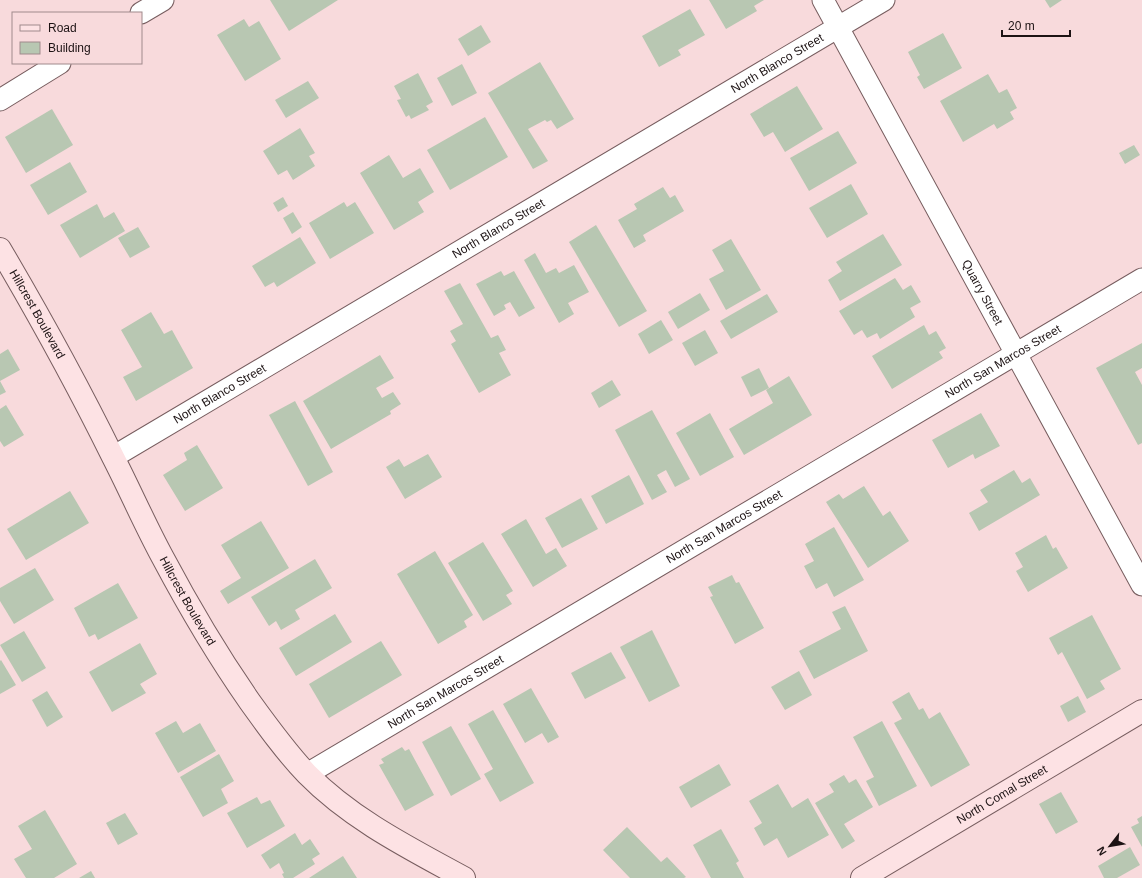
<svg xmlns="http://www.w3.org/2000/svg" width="1142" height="878" font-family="Arial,sans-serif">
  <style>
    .building { fill: #b8c7b2 }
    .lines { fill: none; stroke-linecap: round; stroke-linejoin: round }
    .street-casing { stroke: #775d5f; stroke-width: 23 }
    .secondary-casing { stroke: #775d5f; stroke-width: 24 }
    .street { stroke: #fff; stroke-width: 21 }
    .secondary { stroke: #fde2e4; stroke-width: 22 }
    .labels { text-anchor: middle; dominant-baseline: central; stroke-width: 4; stroke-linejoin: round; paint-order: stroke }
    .street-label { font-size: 12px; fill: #1d1314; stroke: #f8dadc }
  </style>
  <rect width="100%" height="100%" fill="#f8dadc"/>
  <g class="building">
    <path d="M270,0H338L289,31Z"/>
    <path d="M709,0H764L754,6L757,11L726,29Z"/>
    <path d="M1045,0H1062L1050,8Z"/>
    <path d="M690,9L705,35L678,50L681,55L659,67L642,36Z"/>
    <path d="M244,19L249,27L259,21L281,59L245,81L217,35Z"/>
    <path d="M481,25L491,42L468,56L458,39Z"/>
    <path d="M943,33L962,68L924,89L917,77L920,75L908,52Z"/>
    <path d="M540,62L574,119L557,129L551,120L547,122L545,120L528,129L548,161L533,169L488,93Z"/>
    <path d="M462,64L477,93L452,106L437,78Z"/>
    <path d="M418,73L433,102L426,106L429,110L411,119L409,115L406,117L397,100L401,99L394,86Z"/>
    <path d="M988,74L999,93L1007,89L1017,108L1010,112L1014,119L997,129L994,124L963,142L940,101Z"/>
    <path d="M308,81L319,98L286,118L275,100Z"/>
    <path d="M797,86L823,129L785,152L773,132L764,137L750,114Z"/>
    <path d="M52,109L73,145L26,173L5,137Z"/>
    <path d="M485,117L508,157L450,190L427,150Z"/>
    <path d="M300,128L315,153L309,156L315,166L293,180L287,170L278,175L263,151Z"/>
    <path d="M838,131L857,163L809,191L790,158Z"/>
    <path d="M1134,145L1140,155L1125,164L1119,153Z"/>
    <path d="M389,155L403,178L420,168L434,192L418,202L424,212L394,230L360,173Z"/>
    <path d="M70,162L87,192L48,215L30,185Z"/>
    <path d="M851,184L868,214L827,238L809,208Z"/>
    <path d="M663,187L670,198L675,195L684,211L643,235L646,241L634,248L618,220L637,209L634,204Z"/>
    <path d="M283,197L288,206L278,212L273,203Z"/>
    <path d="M344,202L347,207L355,202L374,233L330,259L309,223Z"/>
    <path d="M97,204L104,218L114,212L125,231L80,258L60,225Z"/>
    <path d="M293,212L302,227L292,234L283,218Z"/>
    <path d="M596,225L647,311L619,327L569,242Z"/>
    <path d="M138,227L150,247L130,258L118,238Z"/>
    <path d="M883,234L902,265L840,301L828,280L842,271L836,262Z"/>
    <path d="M300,237L316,263L277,287L274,282L265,287L252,266Z"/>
    <path d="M731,239L761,290L726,310L709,279L724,271L712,250Z"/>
    <path d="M535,253L546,273L556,268L559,273L574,265L589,292L568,303L574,314L559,323L524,260Z"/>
    <path d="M501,271L504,276L514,271L535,308L519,317L510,302L504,305L506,309L494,316L476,284Z"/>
    <path d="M895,278L903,290L911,285L921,302L910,308L915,317L880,339L877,333L867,338L862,330L854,335L839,311Z"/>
    <path d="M460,283L491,338L498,335L506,350L499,353L511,375L479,393L451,344L456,341L450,331L463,324L444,291Z"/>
    <path d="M700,293L710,310L678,329L668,312Z"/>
    <path d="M767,294L778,312L731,339L720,321Z"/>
    <path d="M151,312L164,334L172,330L193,368L136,401L123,377L142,367L121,330Z"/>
    <path d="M661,320L673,340L649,354L638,334Z"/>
    <path d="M924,325L929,335L936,331L946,348L939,352L943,358L892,389L872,356Z"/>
    <path d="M705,330L718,353L695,366L682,343Z"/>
    <path d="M1142,343V368L1135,372L1142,385V443L1138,445L1096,368Z"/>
    <path d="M8,349L20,370L0,381L6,392L0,395V354Z"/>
    <path d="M380,355L394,378L376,388L382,398L393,392L401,404L390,411L391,414L331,449L303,401Z"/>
    <path d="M759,368L769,388L751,397L741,377Z"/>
    <path d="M789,376L812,415L744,455L729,429L773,403L766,390Z"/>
    <path d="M612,380L621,395L599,408L591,393Z"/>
    <path d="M295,401L333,472L308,486L269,415Z"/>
    <path d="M6,405L24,435L4,447L0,441V409Z"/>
    <path d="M652,410L690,479L675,487L666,470L657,475L667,492L652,500L615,430Z"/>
    <path d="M710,413L734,457L700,476L676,433Z"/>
    <path d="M981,413L1000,446L975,459L973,454L948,468L932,440Z"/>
    <path d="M197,445L223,488L185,511L163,475L187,460L184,453Z"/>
    <path d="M428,454L442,477L405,499L386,467L399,459L404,467Z"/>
    <path d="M1014,470L1022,483L1030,478L1040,495L979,531L969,513L988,502L980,490Z"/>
    <path d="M629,475L644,504L606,524L591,496Z"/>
    <path d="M864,486L883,516L890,511L909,541L868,568L826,502L839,494L843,499Z"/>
    <path d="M70,491L89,523L26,560L7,529Z"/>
    <path d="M581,498L598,529L562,548L545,518Z"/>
    <path d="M526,519L546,554L556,548L567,566L533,587L501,534Z"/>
    <path d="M261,521L289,568L228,604L220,591L241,578L221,545Z"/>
    <path d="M834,527L864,580L834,597L827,583L816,589L804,566L814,561L805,544Z"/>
    <path d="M1046,535L1053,549L1056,547L1068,568L1028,592L1016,571L1023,567L1015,553Z"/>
    <path d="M483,542L513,591L506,595L512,604L483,621L448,563Z"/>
    <path d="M435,551L473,615L464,621L467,627L438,644L397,574Z"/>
    <path d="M315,559L332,588L295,610L300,619L281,630L276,621L269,626L251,597Z"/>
    <path d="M35,568L54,600L14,624L0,601V588Z"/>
    <path d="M732,575L736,583L739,582L764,628L735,644L710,597L713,596L708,587Z"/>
    <path d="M118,583L138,618L98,640L95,634L89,637L74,608Z"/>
    <path d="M845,606L868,651L814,679L799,651L841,629L832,612Z"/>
    <path d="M335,614L352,642L296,676L279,648Z"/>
    <path d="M1092,615L1121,669L1100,681L1105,689L1087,699L1062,652L1058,655L1049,638Z"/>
    <path d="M652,630L680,686L649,702L620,647Z"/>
    <path d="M24,631L46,668L22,682L0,645Z"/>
    <path d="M381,641L402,675L329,718L309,684Z"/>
    <path d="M140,643L157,674L140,684L146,693L112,712L89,672Z"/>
    <path d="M611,652L626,678L585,699L571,673Z"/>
    <path d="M1,660L16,685L0,694V661Z"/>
    <path d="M799,671L812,695L785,710L771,687Z"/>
    <path d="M531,688L559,737L548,743L542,733L525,743L503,704Z"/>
    <path d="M47,691L63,717L47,727L32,700Z"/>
    <path d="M909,692L919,710L923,708L929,719L940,712L970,765L931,787L894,723L902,719L892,702Z"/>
    <path d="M1078,696L1086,712L1068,722L1060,706Z"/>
    <path d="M493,710L534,783L500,802L484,774L493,769L468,724Z"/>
    <path d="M176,721L183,733L200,723L216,751L178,773L155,733Z"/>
    <path d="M882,721L917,786L879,806L866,781L874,777L853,737Z"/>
    <path d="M451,726L481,779L451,796L422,742Z"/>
    <path d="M402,747L405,751L409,749L434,795L405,811L379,765L384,763L381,759Z"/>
    <path d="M219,754L234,781L221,789L228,803L203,817L180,777Z"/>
    <path d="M719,764L731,785L691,808L679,787Z"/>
    <path d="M844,775L849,783L856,779L873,807L844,824L855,841L842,849L815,803L834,792L829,784Z"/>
    <path d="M778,784L792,808L808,798L829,835L788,858L777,838L764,846L754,828L762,823L749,801Z"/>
    <path d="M1061,792L1078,822L1056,834L1039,804Z"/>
    <path d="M257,797L261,804L270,800L285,826L247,848L227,813Z"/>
    <path d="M45,810L77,864L54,878H26L14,859L32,849L18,826Z"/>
    <path d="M125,813L138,834L118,845L106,823Z"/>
    <path d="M1142,816V847L1131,827L1139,823L1137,819Z"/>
    <path d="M627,827L661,862L667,857L686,877L684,878H630L603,850Z"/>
    <path d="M721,829L739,861L736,863L744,878H711L693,845Z"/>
    <path d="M295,833L302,845L310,839L320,854L312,859L315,864L293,878H284L282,874L284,873L279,863L270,869L261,855Z"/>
    <path d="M1130,847L1140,865L1117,878H1104L1098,866Z"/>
    <path d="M343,856L357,878H309Z"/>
    <path d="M91,871L95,878H79Z"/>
  </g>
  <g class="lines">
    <defs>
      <g id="street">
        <path id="s1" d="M823,0L1142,585"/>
        <path d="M141,13L163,0"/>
        <path d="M0,100L60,63"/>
        <path id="s2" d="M113,457L884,0"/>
        <path id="s3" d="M307,774L1142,279"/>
      </g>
      <g id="secondary">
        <path id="s4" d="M0,249C40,317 78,386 113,457C130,490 145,525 163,558C189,607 218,656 250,702C268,727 286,752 307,774C351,819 409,848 464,878"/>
        <path id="s5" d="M862,878L1142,711"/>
      </g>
    </defs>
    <use href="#street" class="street-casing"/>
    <use href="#secondary" class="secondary-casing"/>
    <use href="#street" class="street"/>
    <use href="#secondary" class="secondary"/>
  </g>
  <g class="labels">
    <g class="street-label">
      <text stroke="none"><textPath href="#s2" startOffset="772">North Blanco Street</textPath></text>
      <text stroke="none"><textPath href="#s2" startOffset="448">North Blanco Street</textPath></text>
      <text stroke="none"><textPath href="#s1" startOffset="333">Quarry Street</textPath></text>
      <text stroke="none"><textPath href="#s4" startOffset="75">Hillcrest Boulevard</textPath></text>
      <text stroke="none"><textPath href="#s3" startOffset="809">North San Marcos Street</textPath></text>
      <text stroke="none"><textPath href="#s2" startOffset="124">North Blanco Street</textPath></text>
      <text stroke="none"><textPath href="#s3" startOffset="485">North San Marcos Street</textPath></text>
      <text stroke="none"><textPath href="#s4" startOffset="399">Hillcrest Boulevard</textPath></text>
      <text stroke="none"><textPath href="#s3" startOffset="161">North San Marcos Street</textPath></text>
      <text stroke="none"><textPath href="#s5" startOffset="163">North Comal Street</textPath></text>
    </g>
  </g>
  <rect x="12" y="12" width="130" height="52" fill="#f8dadc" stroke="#a08a8c"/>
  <rect x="20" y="25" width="20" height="6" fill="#fde2e4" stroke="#a08a8c"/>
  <text x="48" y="32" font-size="12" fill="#1d1314">Road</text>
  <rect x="20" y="42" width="20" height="12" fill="#b8c7b2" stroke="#a08a8c"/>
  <text x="48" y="52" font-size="12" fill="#1d1314">Building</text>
  <g transform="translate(1110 846) rotate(239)" stroke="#f8dadc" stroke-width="3" paint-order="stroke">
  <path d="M0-3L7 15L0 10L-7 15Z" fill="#1d1314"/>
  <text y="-6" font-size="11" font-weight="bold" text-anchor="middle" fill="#1d1314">N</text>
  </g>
  <path d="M1002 30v6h68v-6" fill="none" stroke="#1d1314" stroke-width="2"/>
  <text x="1008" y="30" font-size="12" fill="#1d1314" stroke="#f8dadc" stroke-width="3" paint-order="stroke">20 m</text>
</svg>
